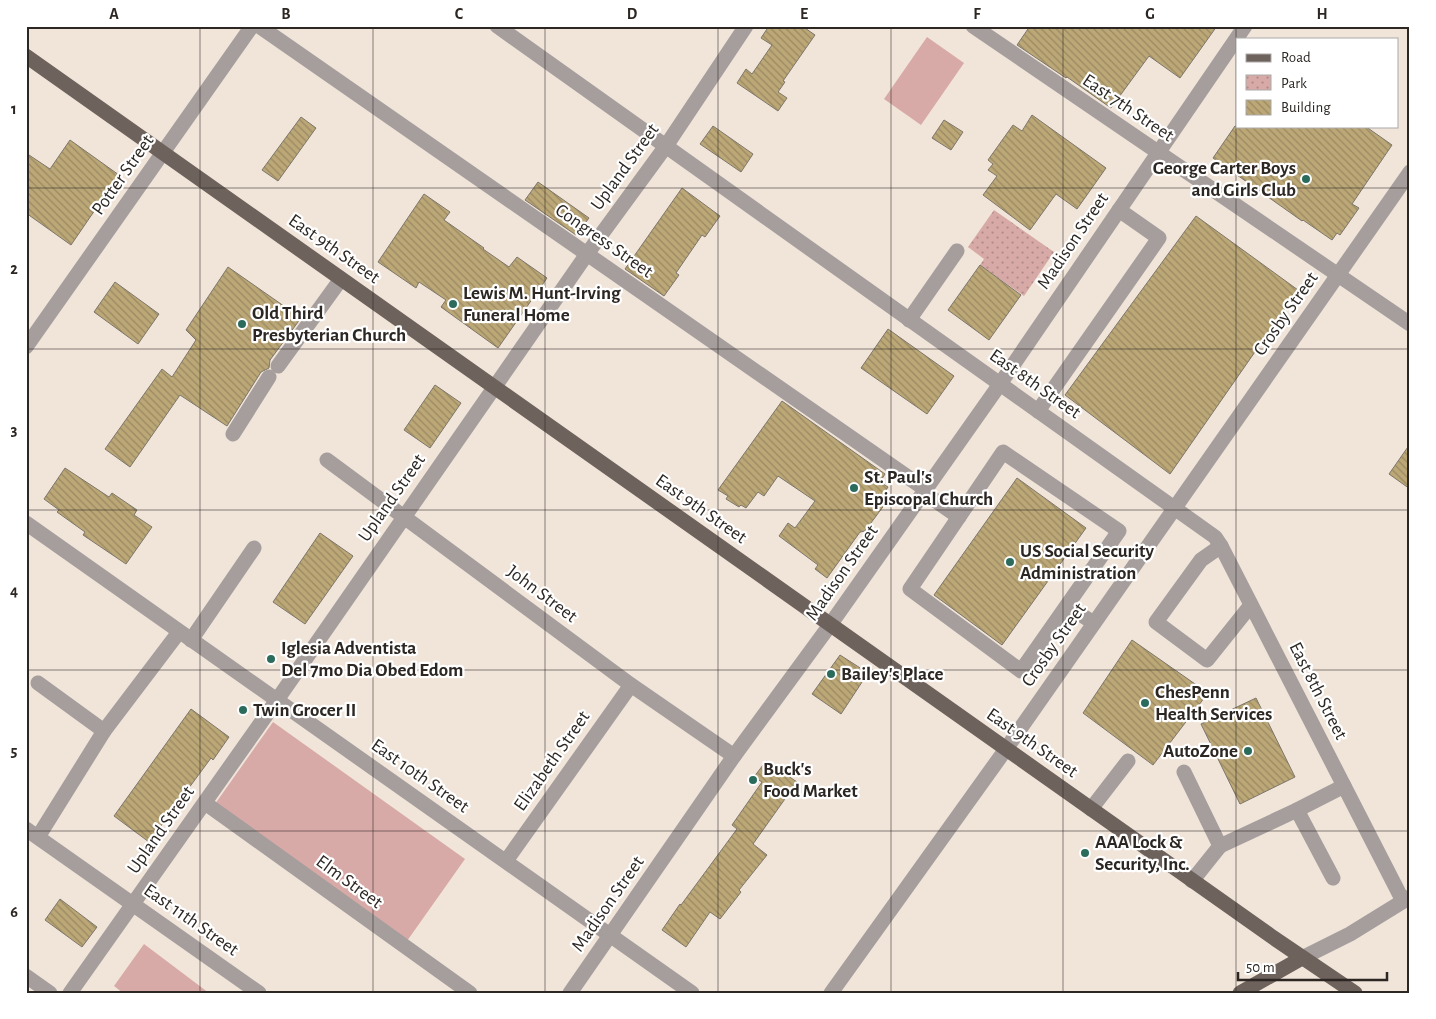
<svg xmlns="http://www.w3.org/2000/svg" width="1436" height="1019" font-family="'Alegreya Sans',sans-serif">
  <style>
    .green { fill: #d8aaa7 }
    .park { fill: url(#park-dots) }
    .building { fill: url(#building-back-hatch); stroke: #7c776a }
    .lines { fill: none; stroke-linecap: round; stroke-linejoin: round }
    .minor { stroke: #a59e9c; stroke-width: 15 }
    .major { stroke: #6e625d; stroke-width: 15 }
    .grid { fill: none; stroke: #2c2723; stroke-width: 1; stroke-opacity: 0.55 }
    .poi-dot { fill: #2a6b5b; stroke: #fff; stroke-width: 2 }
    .labels { text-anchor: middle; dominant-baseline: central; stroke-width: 4.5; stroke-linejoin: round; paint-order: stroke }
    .street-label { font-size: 19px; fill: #2c2723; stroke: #fff }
    .poi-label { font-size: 19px; font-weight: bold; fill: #2c2723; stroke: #fff; text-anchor: start }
    .neatline { fill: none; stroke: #2c2723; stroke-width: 2 }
    .grid-label { font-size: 16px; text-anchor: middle; font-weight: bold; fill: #2c2723 }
  </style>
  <defs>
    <pattern id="park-dots" width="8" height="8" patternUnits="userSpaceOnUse" patternTransform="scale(1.25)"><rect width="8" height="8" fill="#d8aaa7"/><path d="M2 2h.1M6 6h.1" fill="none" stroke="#af8a88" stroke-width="1.8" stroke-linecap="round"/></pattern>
    <pattern id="building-back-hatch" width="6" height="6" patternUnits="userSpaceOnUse" patternTransform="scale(1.25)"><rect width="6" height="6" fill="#bca777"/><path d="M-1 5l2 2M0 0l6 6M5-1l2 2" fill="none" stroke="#998861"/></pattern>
  </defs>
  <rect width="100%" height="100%" fill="#f1e5da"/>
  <g class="green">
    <path d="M927,37L964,63L921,125L884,99Z"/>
    <path d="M273,722L465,859L407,941L215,804Z"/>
    <path d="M144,944L209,993H123L114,986Z"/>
  </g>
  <path class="park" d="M994,210L1054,252L1024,296L980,265L984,259L968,247Z"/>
  <g class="building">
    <path d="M769,26H802L815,35L783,81L785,82L778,92L787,98L778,111L737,83L746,69L752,74L772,45L761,38Z"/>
    <path d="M1030,26H1217L1180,78L1149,56L1111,108L1067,77L1066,78L1017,45Z"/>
    <path d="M1032,115L1106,168L1077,209L1056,194L1030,230L983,195L997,176L988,170L993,164L988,160L1013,125L1022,131Z"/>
    <path d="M301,117L316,128L278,181L262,170Z"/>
    <path d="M944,120L963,132L951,150L932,138Z"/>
    <path d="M713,126L753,154L741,172L700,144Z"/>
    <path d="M1235,126H1365L1392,145L1352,204L1359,208L1340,235L1337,233L1332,240L1303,220L1302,221L1213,158Z"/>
    <path d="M70,140L119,175L71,245L26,213V153L50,169Z"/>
    <path d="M538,182L589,218L576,235L525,200Z"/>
    <path d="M682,188L720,216L705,237L702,235L676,273L679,275L664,296L625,269Z"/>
    <path d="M424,194L450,212L444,220L484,248L483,249L509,267L517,257L547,278L498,348L441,307L446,300L419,282L416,288L378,262Z"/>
    <path d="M1196,216L1298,290L1170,474L1065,395Z"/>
    <path d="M980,265L1021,295L989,340L948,310Z"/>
    <path d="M228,267L301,318L270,360L269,368L261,372L227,426L180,395L130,467L105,449L162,369L172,377L196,340L186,330Z"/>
    <path d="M115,282L159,314L138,344L94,312Z"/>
    <path d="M888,329L954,376L927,414L861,368Z"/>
    <path d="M435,385L461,403L430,448L404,430Z"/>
    <path d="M782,401L885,474L880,482L888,487L880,500L885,504L865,531L860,532L827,578L815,569L818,565L779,536L788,523L795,528L815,501L778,476L764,496L758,492L746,508L741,505L739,507L726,499L728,496L718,490Z"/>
    <path d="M1410,444V489L1389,474Z"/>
    <path d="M65,468L109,497L112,493L137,510L134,515L152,527L126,564L83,535L85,532L57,512L59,510L44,499Z"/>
    <path d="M1017,478L1086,528L1002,645L934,595Z"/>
    <path d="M320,533L353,556L305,624L273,602Z"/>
    <path d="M1132,640L1208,693L1153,765L1083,713Z"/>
    <path d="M840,655L868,673L841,714L812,694Z"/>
    <path d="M1256,698L1295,777L1240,804L1201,724Z"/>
    <path d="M191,709L229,737L213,760L211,758L149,842L114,816Z"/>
    <path d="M766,761L797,782L753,844L767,855L739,890L741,892L720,919L710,912L686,947L662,930L680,904L681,905L737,829L732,825L762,782L754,777Z"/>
    <path d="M60,899L97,927L82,947L45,920Z"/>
  </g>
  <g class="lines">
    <g class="minor">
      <path d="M259,26L925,489"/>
      <path d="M497,26L1215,537L1221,546L1403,901"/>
      <path d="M973,26L1410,324"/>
      <path d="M909,320L957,251"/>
      <path d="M26,347L252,26"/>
      <path d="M278,366L341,279"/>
      <path d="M1038,411L1159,238L1119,210"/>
      <path d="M233,434L269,377"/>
      <path d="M1003,452L1119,531L1021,671L910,589Z"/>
      <path d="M327,460L631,685L734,756"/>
      <path d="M923,492L959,517"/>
      <path d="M26,523L692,993"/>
      <path d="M1221,546L1201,560L1156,622L1207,660L1251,605"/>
      <path d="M1067,606L1094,623"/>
      <path d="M191,640L254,548"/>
      <path d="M38,683L104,731"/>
      <path d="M1184,772L1220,846L1297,810L1333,878"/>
      <path d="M205,803L470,993"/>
      <path d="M1091,809L1128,761"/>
      <path d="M1297,810L1344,786"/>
      <path d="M26,829L259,993"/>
      <path d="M38,837L104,731L179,632"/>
      <path d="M506,861L631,685"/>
      <path d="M1192,881L1220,846"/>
      <path d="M1302,958L1350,934L1410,897"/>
      <path d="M26,976L50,993"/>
      <path d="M70,993L277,700L587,254L666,146L746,26"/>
      <path d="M570,993L734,756L830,625L1000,384L1245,26"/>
      <path d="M831,993L1006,749L1410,172"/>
    </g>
    <g class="major">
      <path d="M26,56L1271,936L1355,993"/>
      <path d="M1240,993L1302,958"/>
    </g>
  </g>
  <path class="grid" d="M200,26V993M373,26V993M545,26V993M718,26V993M891,26V993M1063,26V993M1236,26V993M26,188H1410M26,349H1410M26,510H1410M26,670H1410M26,831H1410"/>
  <g class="poi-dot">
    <circle cx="1306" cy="179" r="5"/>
    <circle cx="453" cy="304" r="5"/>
    <circle cx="242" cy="324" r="5"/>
    <circle cx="854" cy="488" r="5"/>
    <circle cx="1010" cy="562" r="5"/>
    <circle cx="271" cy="659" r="5"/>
    <circle cx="831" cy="674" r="5"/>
    <circle cx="1145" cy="703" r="5"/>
    <circle cx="243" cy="710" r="5"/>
    <circle cx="1248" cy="751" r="5"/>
    <circle cx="753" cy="780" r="5"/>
    <circle cx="1085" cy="853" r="5"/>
  </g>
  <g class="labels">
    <g class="street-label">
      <text transform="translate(1128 108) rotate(34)">East 7th Street</text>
      <text transform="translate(625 167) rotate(-54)">Upland Street</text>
      <text transform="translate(123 175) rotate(-55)">Potter Street</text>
      <text transform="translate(604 241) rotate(35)">Congress Street</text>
      <text transform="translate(1073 241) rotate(-56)">Madison Street</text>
      <text transform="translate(334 249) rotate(35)">East 9th Street</text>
      <text transform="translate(1286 314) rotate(-55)">Crosby Street</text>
      <text transform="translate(1035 384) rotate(35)">East 8th Street</text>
      <text transform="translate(392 498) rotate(-55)">Upland Street</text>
      <text transform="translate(701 509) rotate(35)">East 9th Street</text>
      <text transform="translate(842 573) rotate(-55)">Madison Street</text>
      <text transform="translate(542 594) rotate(37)">John Street</text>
      <text transform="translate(1054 645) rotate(-55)">Crosby Street</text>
      <text transform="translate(1318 691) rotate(63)">East 8th Street</text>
      <text transform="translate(1032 743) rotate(35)">East 9th Street</text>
      <text transform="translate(552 761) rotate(-55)">Elizabeth Street</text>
      <text transform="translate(420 776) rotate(35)">East 10th Street</text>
      <text transform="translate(161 830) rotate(-55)">Upland Street</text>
      <text transform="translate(349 882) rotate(36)">Elm Street</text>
      <text transform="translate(608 904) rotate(-55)">Madison Street</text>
      <text transform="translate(191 920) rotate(35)">East 11th Street</text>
    </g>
    <g class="poi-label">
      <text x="1296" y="168" text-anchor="end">George Carter Boys<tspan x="1296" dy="22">and Girls Club</tspan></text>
      <text x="463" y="293">Lewis M. Hunt-Irving<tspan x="463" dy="22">Funeral Home</tspan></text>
      <text x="252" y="313">Old Third<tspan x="252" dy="22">Presbyterian Church</tspan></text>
      <text x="864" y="477">St. Paul's<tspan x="864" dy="22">Episcopal Church</tspan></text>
      <text x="1020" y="551">US Social Security<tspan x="1020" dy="22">Administration</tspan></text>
      <text x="281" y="648">Iglesia Adventista<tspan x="281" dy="22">Del 7mo Dia Obed Edom</tspan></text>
      <text x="841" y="674">Bailey's Place</text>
      <text x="1155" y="692">ChesPenn<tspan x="1155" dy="22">Health Services</tspan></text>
      <text x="253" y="710">Twin Grocer II</text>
      <text x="1238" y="751" text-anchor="end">AutoZone</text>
      <text x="763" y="769">Buck's<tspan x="763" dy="22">Food Market</tspan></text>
      <text x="1095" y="842">AAA Lock &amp;<tspan x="1095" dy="22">Security, Inc.</tspan></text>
    </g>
  </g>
  <rect width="1436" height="1019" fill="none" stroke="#ffffff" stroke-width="55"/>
  <rect x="1236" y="38" width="162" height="90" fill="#ffffff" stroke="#aba9a7"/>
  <rect x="1246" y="54" width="25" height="8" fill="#6e625d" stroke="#aba9a7"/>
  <text x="1281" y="62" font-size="15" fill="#2c2723">Road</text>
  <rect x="1246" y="75" width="25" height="15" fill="url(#park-dots)" stroke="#aba9a7"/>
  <text x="1281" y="88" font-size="15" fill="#2c2723">Park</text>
  <rect x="1246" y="100" width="25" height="15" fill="url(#building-back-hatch)" stroke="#aba9a7"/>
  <text x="1281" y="112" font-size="15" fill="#2c2723">Building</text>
  <path d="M1238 972v8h149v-8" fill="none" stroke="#2c2723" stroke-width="2.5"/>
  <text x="1246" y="972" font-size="15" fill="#2c2723" stroke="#ffffff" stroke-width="4" paint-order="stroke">50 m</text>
  <rect x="28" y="28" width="1380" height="964" class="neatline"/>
  <g class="grid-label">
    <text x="114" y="19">A</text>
    <text x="286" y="19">B</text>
    <text x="459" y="19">C</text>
    <text x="632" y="19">D</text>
    <text x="804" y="19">E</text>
    <text x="977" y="19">F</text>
    <text x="1150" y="19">G</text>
    <text x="1322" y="19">H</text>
    <text x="14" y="114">1</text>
    <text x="14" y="274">2</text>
    <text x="14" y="435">3</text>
    <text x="14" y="596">4</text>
    <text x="14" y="756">5</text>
    <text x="14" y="917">6</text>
  </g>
</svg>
